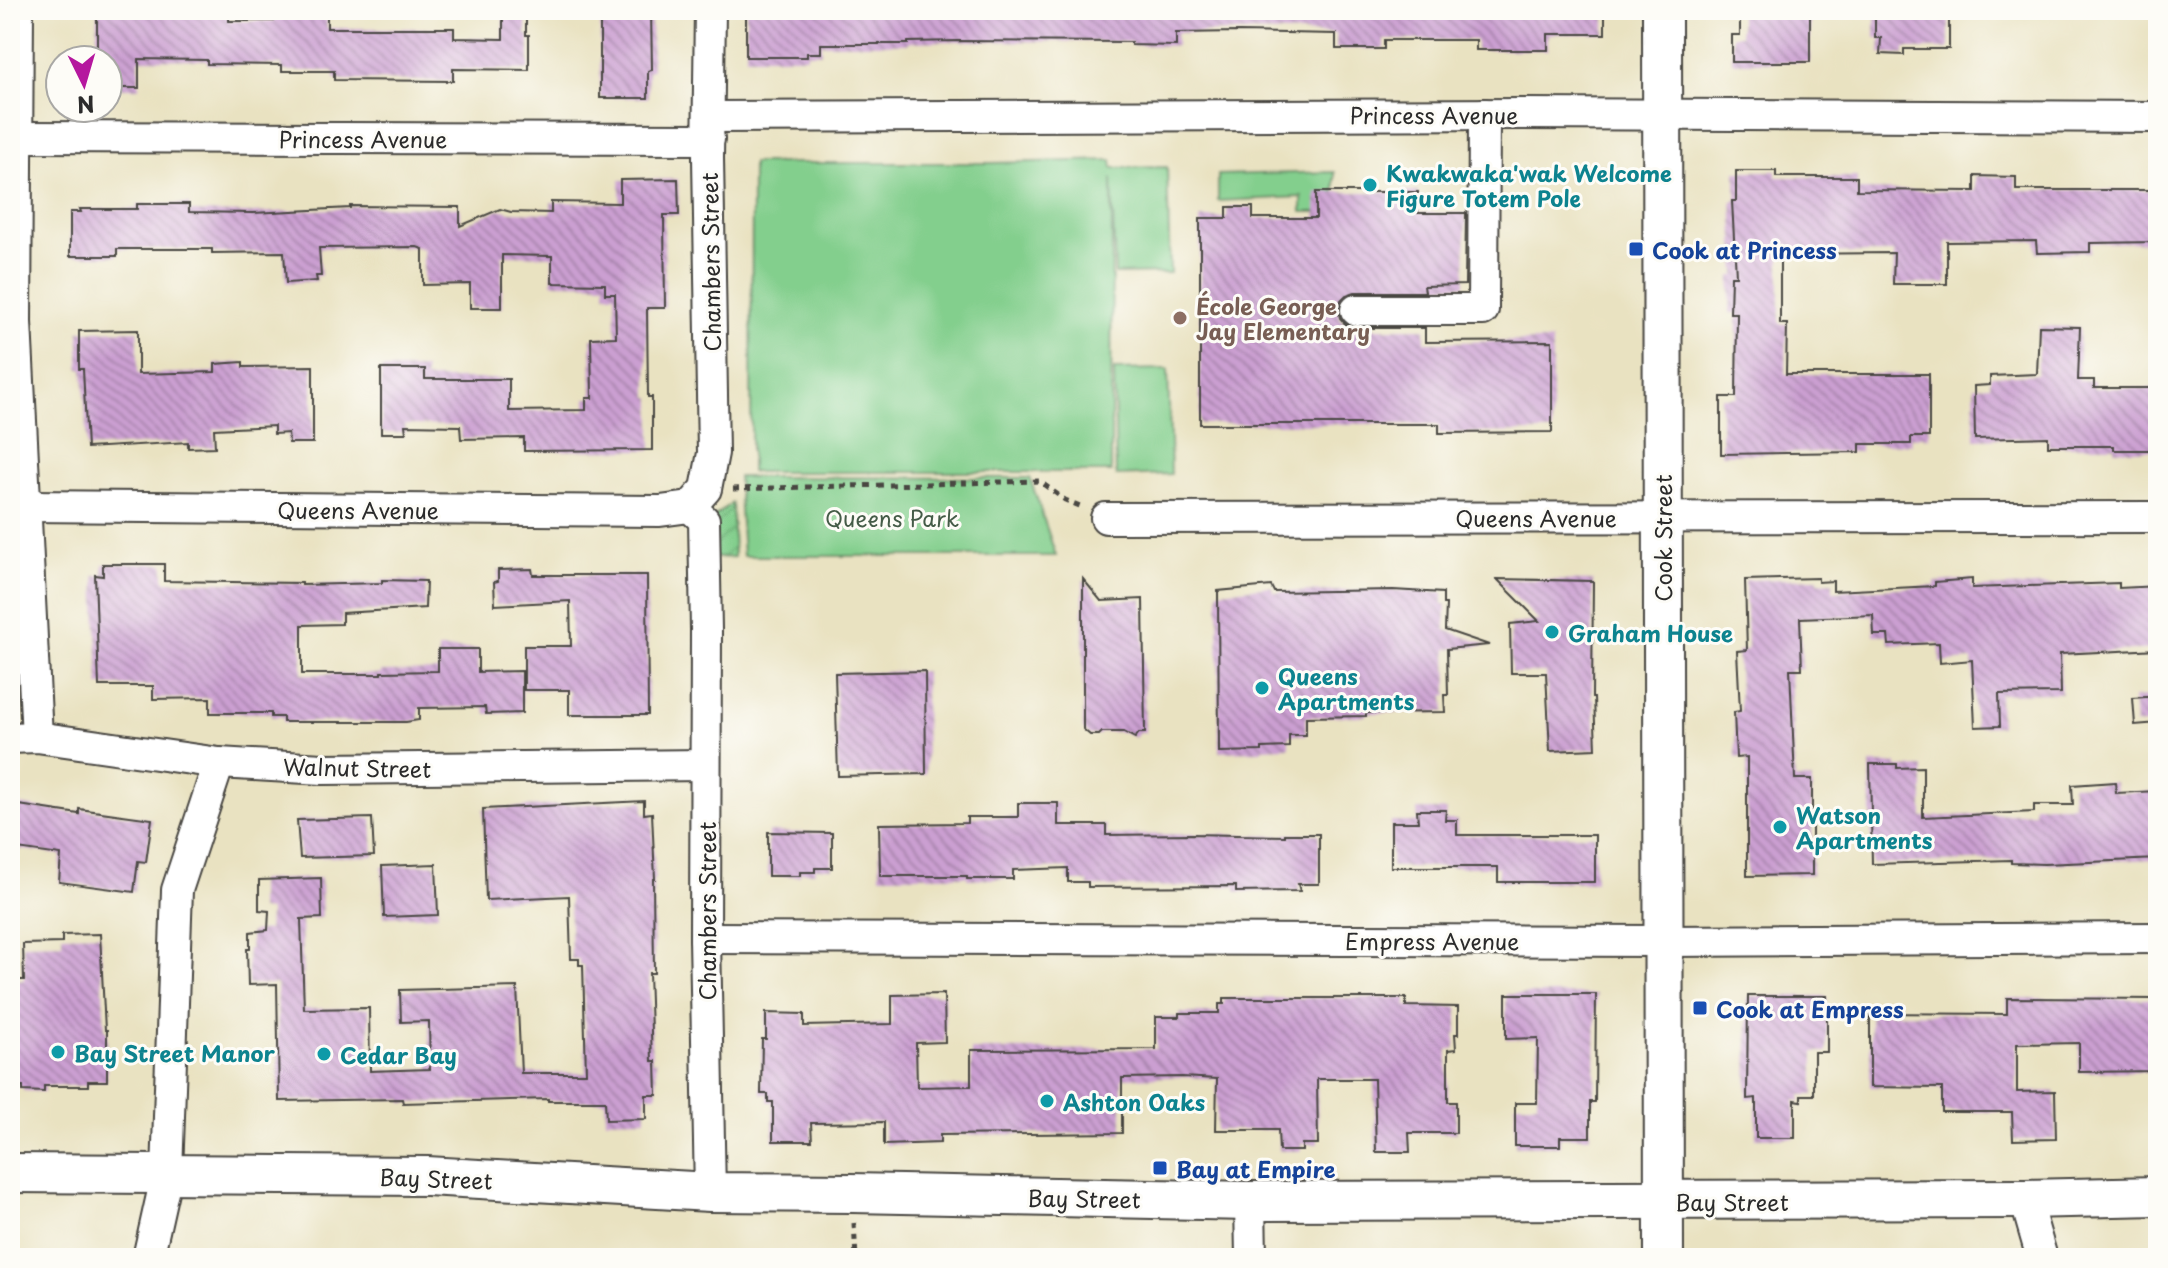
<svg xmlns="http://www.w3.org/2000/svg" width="2168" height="1268" font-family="'Playpen Sans',sans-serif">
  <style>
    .park { fill: #83cf8d; stroke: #577d5c; stroke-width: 2 }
    .garden { fill: url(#garden-furrows); stroke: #577d5c; stroke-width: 2 }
    .building { fill: url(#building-back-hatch) }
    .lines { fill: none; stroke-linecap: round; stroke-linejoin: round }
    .minor-casing { stroke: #484642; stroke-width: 34 }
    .major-casing { stroke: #484642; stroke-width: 42 }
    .path { stroke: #484642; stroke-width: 5; stroke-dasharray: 6 6; stroke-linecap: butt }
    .minor { stroke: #fff; stroke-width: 30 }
    .major { stroke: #fff; stroke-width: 38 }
    .culture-dot { fill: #0f9aa8; stroke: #fdfcf7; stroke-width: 3 }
    .transit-dot { fill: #1a4fb4; stroke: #fdfcf7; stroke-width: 3 }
    .education-dot { fill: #8d6e63; stroke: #fdfcf7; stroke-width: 3 }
    .labels { text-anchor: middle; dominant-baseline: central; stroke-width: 6; stroke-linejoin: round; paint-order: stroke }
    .street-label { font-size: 22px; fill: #2b2b2b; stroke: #fdfcf7 }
    .culture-label { font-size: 22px; font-weight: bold; fill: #0d838f; stroke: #fdfcf7; text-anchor: start }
    .transit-label { font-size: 22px; font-weight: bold; fill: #164399; stroke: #fdfcf7; text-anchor: start }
    .education-label { font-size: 22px; font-weight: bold; fill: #785e54; stroke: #fdfcf7; text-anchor: start }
    .park-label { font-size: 22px; fill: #455c48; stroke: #fdfcf7 }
  </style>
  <defs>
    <pattern id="garden-furrows" width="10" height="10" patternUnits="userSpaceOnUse" patternTransform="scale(2)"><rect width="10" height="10" fill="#83cf8d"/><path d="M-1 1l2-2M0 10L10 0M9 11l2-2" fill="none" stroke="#71b27a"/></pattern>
    <pattern id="building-back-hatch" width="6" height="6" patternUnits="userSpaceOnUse" patternTransform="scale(2)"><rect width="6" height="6" fill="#cb9fd1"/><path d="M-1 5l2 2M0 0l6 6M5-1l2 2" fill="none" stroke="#a582aa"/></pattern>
  </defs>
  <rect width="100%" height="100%" fill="#fdfcf7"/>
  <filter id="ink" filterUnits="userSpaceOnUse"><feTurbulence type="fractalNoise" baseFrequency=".0125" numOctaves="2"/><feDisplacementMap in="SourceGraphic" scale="16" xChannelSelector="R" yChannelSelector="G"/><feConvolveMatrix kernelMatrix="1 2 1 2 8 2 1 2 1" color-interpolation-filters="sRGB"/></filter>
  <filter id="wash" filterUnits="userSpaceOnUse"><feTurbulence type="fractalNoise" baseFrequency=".006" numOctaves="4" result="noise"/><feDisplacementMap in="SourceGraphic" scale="32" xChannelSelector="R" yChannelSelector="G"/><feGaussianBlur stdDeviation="1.8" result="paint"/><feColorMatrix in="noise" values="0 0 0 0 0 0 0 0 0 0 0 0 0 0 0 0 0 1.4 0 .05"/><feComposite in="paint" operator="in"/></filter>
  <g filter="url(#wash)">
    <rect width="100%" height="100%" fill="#e9e2c1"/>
    <g class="park">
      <path d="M1112,160L1113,168L1167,167L1170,273L1115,274L1112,178L1111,472H751L752,163H991Z"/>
      <path d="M1335,172V212H1302V197L1218,201V175Z"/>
      <path d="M1168,369L1171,474L1116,476L1114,370Z"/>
      <path d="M738,477L1030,478L1056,556H743Z"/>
    </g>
    <path class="garden" d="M732,503L734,557L714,558V517Z"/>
    <g id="blocks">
      <g class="building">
        <path d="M97,10H229V21H274V10H327V28H454V38L503,39V10H526V35H529V70L453,69V81L334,80V71H282V65L207,64V60L139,59V88H108V60H97Z"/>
        <path d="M600,10H651L652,70L648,71V98H600Z"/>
        <path d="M746,10H1605V34H1548V50H1476V40H1384V49H1336V34L1239,32L1176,33V46L1131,45V42L958,41L908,42V44H821V53H807V57H746Z"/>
        <path d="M1740,10H1810V62H1732V35H1740Z"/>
        <path d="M1875,10H1949V49H1904V55L1880,54L1881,38H1875Z"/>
        <path d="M1736,171H1776V177H1857V190L1975,191V176L2016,177V190H2158V242L2090,243V252L2037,253L2036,241L1947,242V284H1893L1894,253L1780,254V324H1787L1786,374H1929V437H1911V444H1860V452L1721,454V397H1736L1737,313H1730L1731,276H1736L1732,201H1736Z"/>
        <path d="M678,179L679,215H664L665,308H647L648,397H652V450L524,451V438L461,439L460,426L405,425L406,433H381V369H425V379H509V411L586,410V398H592L591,338L616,337L615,294H605V284L552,283V256L502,255V308H470V284L423,285V249L417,247L319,248L321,276H316L317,281L286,283L284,252L212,253V249H117V256H70V212H81L80,209H137V204H189V212L253,213L350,208V206L460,207V226L500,209L511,212L551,213V202L620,203V180Z"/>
        <path d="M1316,192H1418V213H1466L1465,285L1424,286L1425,292H1355L1346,295L1341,300L1338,309L1340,318L1346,325L1356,328H1425V342L1552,341V432L1439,433V424H1200V218H1227V207H1253V218H1316Z"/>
        <path d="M2039,326L2080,327L2078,380H2094V388H2154V450H2114V446H2048V437L1975,439L1974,386L1990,385V376L2037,374Z"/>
        <path d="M138,330V374L215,372V364L243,362V367L313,366V443H289L288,433L274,434V426L214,429L215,447L188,448V442L87,448L83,369H79V331Z"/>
        <path d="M103,564H164V581L302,583V585L382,583V580L426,581L425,608L342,613V624L302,625V674H381V672L438,671V649H478V672L522,671V713L486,714L485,707L419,708V720L406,722H283V717H271V713H210V698L153,699V686H99L95,575L103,576Z"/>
        <path d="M532,569L533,575H647L648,715H569V690H524V646H571L570,601L495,605L494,582L498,581V570Z"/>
        <path d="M1818,578V582L1833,581V591L1935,586V582L1972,579V588L2119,583V588L2158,586V649L2060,654L2061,693L1999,694L2000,726L1975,727L1972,660L1940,663L1939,643L1889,645L1888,635H1874L1873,615L1800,618L1802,669H1790L1795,779H1812V875L1747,876V757L1736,758L1734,712L1740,711L1737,651L1747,650L1745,580Z"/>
        <path d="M1083,579L1101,601L1143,599L1145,733H1139L1135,738L1124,732H1102L1099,735H1090L1083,729Z"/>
        <path d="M1497,579L1593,581L1592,698H1594L1596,749L1550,751L1546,673H1511L1510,624L1539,621Z"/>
        <path d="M1271,586L1274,592L1393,590L1443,593V604H1446L1445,630L1489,645L1447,649L1448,695H1444L1445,712L1366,713V716L1306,717V735H1289V747L1262,748V751L1219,752L1218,591Z"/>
        <path d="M925,671L926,774L838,776L835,673Z"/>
        <path d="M2158,696V723L2135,725L2133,698Z"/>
        <path d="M1870,764H1897V768L1923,767V817L2034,812V805H2073L2072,785L2115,782L2116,793L2158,791V859L2044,864L2011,863V860L1872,864Z"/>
        <path d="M644,801V814L652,813L655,879H653L654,973H649L652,1061H656L657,1095H646V1119L606,1120L605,1101H548V1099L403,1103L402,1099L279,1101L277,984L248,985L247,949H250V932L268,930L269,911L259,910V880L321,878L322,918L301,919L304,1009L369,1008L370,1071L430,1069L429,1021L401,1022L400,990L517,987L521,1073H586L583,965H579V959H571L569,896L486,900L483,809Z"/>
        <path d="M1018,803H1058V825H1106V835L1192,834L1285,836V834H1319V884H1298L1300,891L1236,892V886L1088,887V882H1068V868L1013,870V879H967V876H880L879,824L967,823V817H1018Z"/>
        <path d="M19,805L79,814V809L152,819L146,862L138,861L134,892L59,882L61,855L10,848V807L18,808Z"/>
        <path d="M1417,810H1446L1445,820H1457V835H1595V882H1498V867H1391V822H1418Z"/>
        <path d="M372,818L374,856L300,858L297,820Z"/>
        <path d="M768,832L832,833V868H815V872H800V876H768Z"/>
        <path d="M436,864L438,915L384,917L382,866Z"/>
        <path d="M100,934L105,1030H107V1081H88V1086H44V1092L23,1091V1087H10V980H24L23,944L62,943V935Z"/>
        <path d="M944,994L945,1042L916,1043L917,1087L971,1086V1050L1156,1049V1017H1179V1013H1219V1004H1224V998H1406V1006L1458,1007V1034H1455L1456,1049L1448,1050V1102H1456V1133H1409L1410,1152H1376L1374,1079H1317L1318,1144H1302V1151H1279L1278,1130H1216L1217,1079L1182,1077L1122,1078V1133L940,1135V1143L884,1145V1122L811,1123L812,1141H773V1102H768V1094H761L762,1039H766V1013L804,1014V1026L892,1024V995Z"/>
        <path d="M1506,994H1596L1595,1102H1590V1137H1560V1146H1515V1103H1537L1538,1038L1506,1039Z"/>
        <path d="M1748,996H1827V1052H1814V1095H1801V1101L1795,1100V1138H1756V1098L1747,1099Z"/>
        <path d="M2007,998L2158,999V1071L2079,1072V1043L2017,1044V1092L2055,1091L2056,1139L2013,1140L2012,1112H1942V1088L1870,1087V1013L2007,1014Z"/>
      </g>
    </g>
  </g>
  <g filter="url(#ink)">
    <use href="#blocks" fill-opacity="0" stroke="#484642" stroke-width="2"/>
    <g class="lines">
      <defs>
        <g id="minor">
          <path d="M18,10L16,322L37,737"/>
          <path d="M709,117L1523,114L2158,117"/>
          <path d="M18,137L709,139"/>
          <path d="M1356,310H1483L1484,114"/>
          <path d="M26,506L660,511L690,507"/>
          <path d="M690,507L704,520L706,630L705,938L710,1192"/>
          <path d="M690,507L706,489L713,453L708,158L710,10"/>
          <path d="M1106,518L2158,517"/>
          <path d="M10,738L37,737L219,763L323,769L705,765"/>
          <path d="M705,938L1663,941L2158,938"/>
          <path d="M2025,1199L2042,1258"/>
          <path d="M1250,1201L1251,1258"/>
          <path d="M148,1258L167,1173L177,890L219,763"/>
        </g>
        <g id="major">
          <path d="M1662,10L1664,1258"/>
          <path d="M10,1173L427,1176L710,1192L852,1193L1250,1201L2025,1199L2158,1196"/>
        </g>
      </defs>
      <use href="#minor" class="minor-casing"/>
      <use href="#major" class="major-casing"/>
      <g class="path">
        <path d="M733,489L1039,481L1065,500L1080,506"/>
        <path d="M854,1223L856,1258"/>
      </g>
      <use href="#minor" class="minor"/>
      <use href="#major" class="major"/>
    </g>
  </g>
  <g class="culture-dot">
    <circle cx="1370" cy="185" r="8"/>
    <circle cx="1552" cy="632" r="8"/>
    <circle cx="1262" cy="688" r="8"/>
    <circle cx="1780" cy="827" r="8"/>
    <circle cx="58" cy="1052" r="8"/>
    <circle cx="324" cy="1054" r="8"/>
    <circle cx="1047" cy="1101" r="8"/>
  </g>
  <g class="transit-dot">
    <rect x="1628" y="241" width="16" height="16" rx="4"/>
    <rect x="1692" y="1000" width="16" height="16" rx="4"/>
    <rect x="1152" y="1160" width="16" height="16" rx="4"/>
  </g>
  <circle class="education-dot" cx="1180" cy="318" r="8"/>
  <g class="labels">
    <g class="street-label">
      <text x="1434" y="114">Princess Avenue</text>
      <text x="363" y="138">Princess Avenue</text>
      <text transform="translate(710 262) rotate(-91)">Chambers Street</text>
      <text x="358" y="509">Queens Avenue</text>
      <text x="1536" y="517">Queens Avenue</text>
      <text transform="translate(1662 538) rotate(-90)">Cook Street</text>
      <text transform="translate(357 767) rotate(1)">Walnut Street</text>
      <text transform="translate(706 911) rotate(-90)">Chambers Street</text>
      <text x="1432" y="940">Empress Avenue</text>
      <text transform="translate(436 1178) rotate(2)">Bay Street</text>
      <text transform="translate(1084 1198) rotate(1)">Bay Street</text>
      <text x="1732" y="1201">Bay Street</text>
    </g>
    <g class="culture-label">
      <text x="1386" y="172">Kwakwaka'wak Welcome<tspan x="1386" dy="25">Figure Totem Pole</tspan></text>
      <text x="1568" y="632">Graham House</text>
      <text x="1278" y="675">Queens<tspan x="1278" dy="25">Apartments</tspan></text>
      <text x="1796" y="814">Watson<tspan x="1796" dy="25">Apartments</tspan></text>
      <text x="74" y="1052">Bay Street Manor</text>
      <text x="340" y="1054">Cedar Bay</text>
      <text x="1063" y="1101">Ashton Oaks</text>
    </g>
    <g class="transit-label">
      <text x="1652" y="249">Cook at Princess</text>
      <text x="1716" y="1008">Cook at Empress</text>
      <text x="1176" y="1168">Bay at Empire</text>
    </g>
    <g class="education-label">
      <text x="1196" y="305">École George<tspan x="1196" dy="25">Jay Elementary</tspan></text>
    </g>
    <g class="park-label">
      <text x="892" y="517">Queens Park</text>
    </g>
  </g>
  <rect width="2168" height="1268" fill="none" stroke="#fdfcf7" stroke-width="40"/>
  <g transform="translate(84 84) rotate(175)"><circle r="38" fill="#fdfcf7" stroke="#a9a8a5" stroke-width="2"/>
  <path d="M0-6L14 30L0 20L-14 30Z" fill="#b5179e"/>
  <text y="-12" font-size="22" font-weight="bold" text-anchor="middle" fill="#2b2b2b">N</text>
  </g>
</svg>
